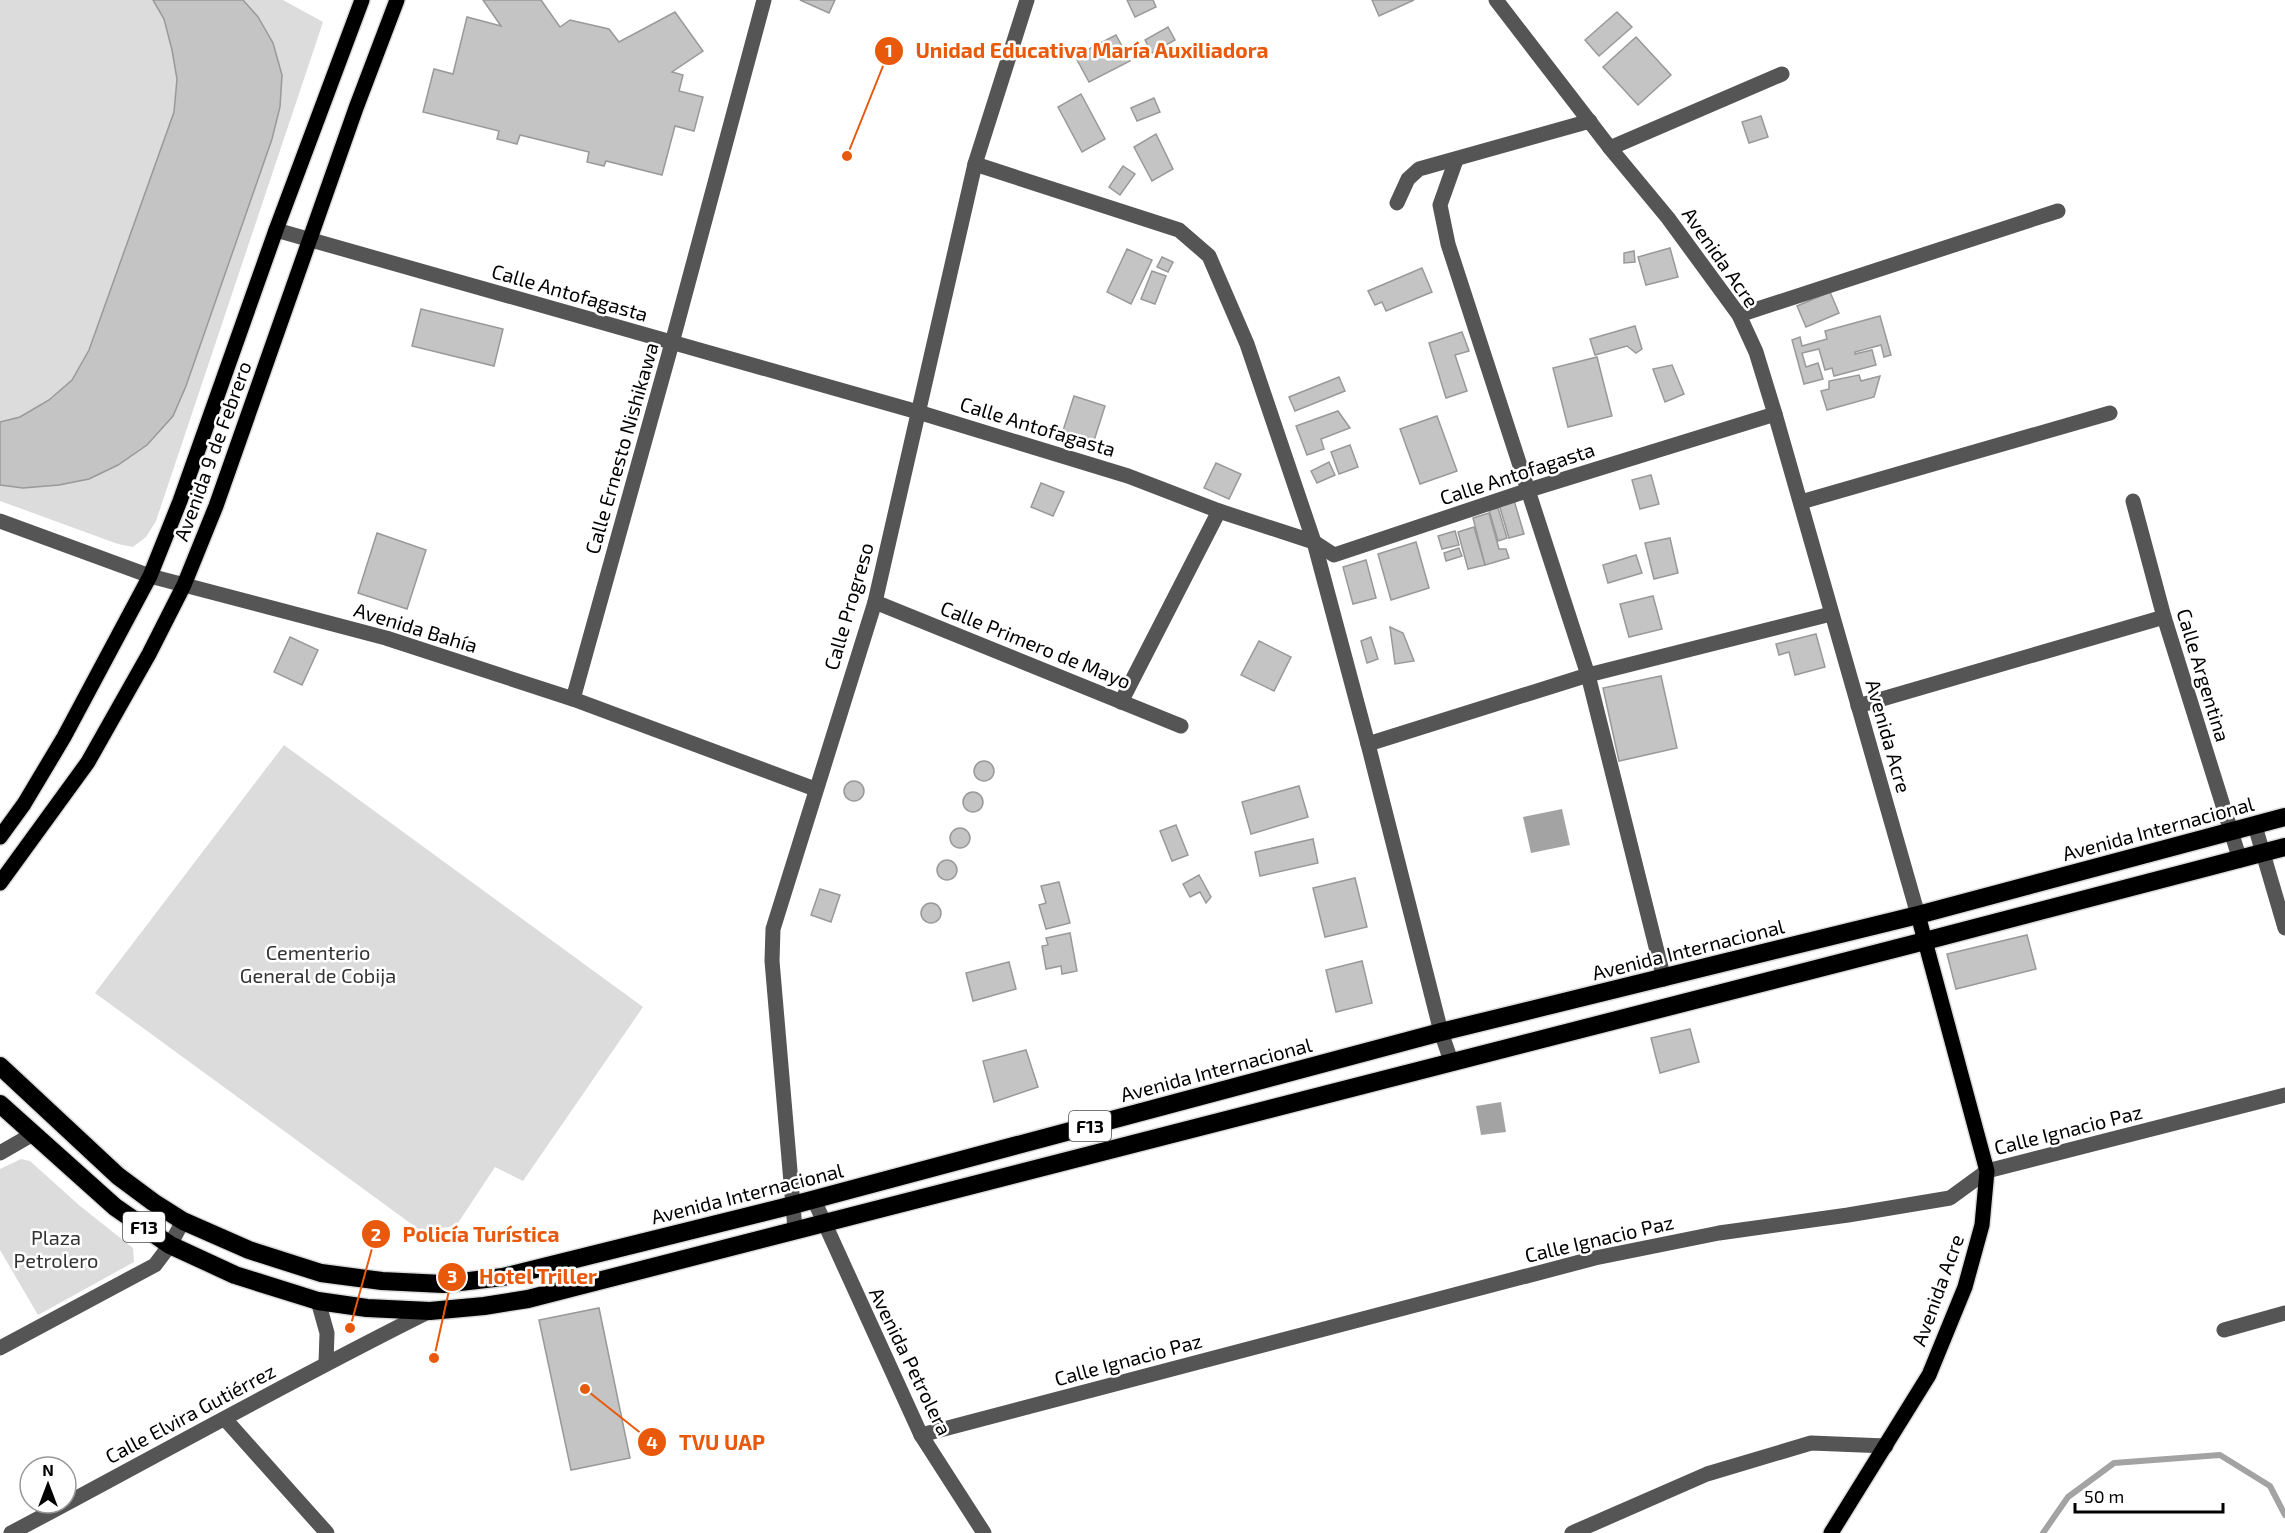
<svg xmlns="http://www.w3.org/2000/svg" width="2285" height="1533" font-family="'Exo 2',sans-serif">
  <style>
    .green { fill: #dcdcdc }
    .water { fill: #a3a3a3 }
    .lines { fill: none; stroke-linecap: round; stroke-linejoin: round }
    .stream { stroke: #a3a3a3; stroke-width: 6 }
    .building { fill: #c4c4c4; stroke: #999; stroke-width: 1.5 }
    .major-casing { stroke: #dbdbdb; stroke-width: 18 }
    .highway-casing { stroke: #dbdbdb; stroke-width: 21 }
    .minor { stroke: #555; stroke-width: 15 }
    .major { stroke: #000; stroke-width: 15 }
    .highway { stroke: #000; stroke-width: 18 }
    .labels { text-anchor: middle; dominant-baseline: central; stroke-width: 5; stroke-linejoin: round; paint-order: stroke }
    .shield { fill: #fff; stroke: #4c4c4c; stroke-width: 1.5 }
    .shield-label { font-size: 18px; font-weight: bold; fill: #000 }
    .street-label { font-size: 20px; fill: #000; stroke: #fff }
    .park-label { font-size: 20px; fill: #333; stroke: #fff }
    .leader { fill: none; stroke: #e8590c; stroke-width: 2 }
    .callout-dot { fill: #e8590c; stroke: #fff; stroke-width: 2 }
    .mark-label { font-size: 18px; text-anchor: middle; font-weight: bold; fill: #fff }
    .callout-label { font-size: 21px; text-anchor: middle; font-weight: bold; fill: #e8590c; stroke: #fff; stroke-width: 5; stroke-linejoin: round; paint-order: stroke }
  </style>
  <rect width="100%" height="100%" fill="#fff"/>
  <g class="green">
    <path d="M0,0H283L323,22L156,521L146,537L133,547L118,544L0,501Z"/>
    <path d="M284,745L643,1007L523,1181L495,1167L456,1226L421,1231L95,993Z"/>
    <path d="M21,1159L30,1161L80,1206L133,1248L134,1262L38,1315L0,1250V1169Z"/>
  </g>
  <g class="water">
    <path d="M1562,809L1570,845L1531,853L1523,817Z"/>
    <path d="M1501,1102L1506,1132L1481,1135L1476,1106Z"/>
  </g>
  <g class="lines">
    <path class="stream" d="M2043,1533L2068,1497L2114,1463L2220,1455L2270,1486L2285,1515"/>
  </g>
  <g class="building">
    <path d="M153,0H243L258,17L273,43L282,75L280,107L272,139L186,386L173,416L147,445L118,465L89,479L59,485L23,488L0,485V422L20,417L49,400L72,380L89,350L174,112L177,79L172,50L164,19Z"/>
    <path d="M483,0H541L560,27L570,20L609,29L619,42L675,12L703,51L672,72L683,75L679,91L703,97L694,131L675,126L662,175L606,161L604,166L587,162L589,152L520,135L517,144L497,139L499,131L423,112L434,69L453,74L467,17L501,26Z"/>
    <path d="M800,0H835L829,13Z"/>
    <path d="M1127,0H1153L1156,7L1135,17Z"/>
    <path d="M1372,0H1414L1379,16Z"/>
    <path d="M1617,12L1632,27L1599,56L1585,40Z"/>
    <path d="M1168,27L1175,40L1152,53L1145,40Z"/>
    <path d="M1116,35L1130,61L1089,82L1075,56Z"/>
    <path d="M1636,37L1671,75L1638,105L1603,67Z"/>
    <path d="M1081,94L1105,139L1082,152L1058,107Z"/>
    <path d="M1154,98L1160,112L1137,121L1131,108Z"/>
    <path d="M1761,116L1768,137L1749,143L1742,122Z"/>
    <path d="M1156,134L1173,169L1152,181L1134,147Z"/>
    <path d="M1123,166L1135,174L1120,195L1109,187Z"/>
    <path d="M1670,248L1678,277L1646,285L1638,257Z"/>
    <path d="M1127,249L1152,260L1131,304L1107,292Z"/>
    <path d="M1634,251L1635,262L1624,263V253Z"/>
    <path d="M1162,257L1173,262L1168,272L1157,267Z"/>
    <path d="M1422,268L1432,292L1386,311L1382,302L1375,305L1368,291Z"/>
    <path d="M1152,271L1166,276L1155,304L1141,299Z"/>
    <path d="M1830,292L1839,313L1806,327L1797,306Z"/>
    <path d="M421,309L503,329L494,366L412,346Z"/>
    <path d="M1880,316L1891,355L1884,357L1881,345L1855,352V354L1872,350L1876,365L1834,376L1832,368L1825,370L1819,349L1802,353L1806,367L1818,363L1823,379L1804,384L1792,340L1800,337L1802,346L1827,339L1825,331Z"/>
    <path d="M1635,326L1642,349L1636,353L1627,346L1595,355L1590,339Z"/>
    <path d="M1462,332L1469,351L1455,355L1467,391L1446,398L1429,343Z"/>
    <path d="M1597,357L1612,416L1568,427L1553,368Z"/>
    <path d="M1672,365L1684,394L1665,402L1653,369Z"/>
    <path d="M1859,375L1861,381L1880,376L1874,397L1827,410L1821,391L1829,389V381Z"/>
    <path d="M1339,377L1345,391L1295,411L1289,397Z"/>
    <path d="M1074,396L1105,406L1092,447L1061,437Z"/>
    <path d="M1338,411L1350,428L1321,439L1324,449L1307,455L1296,426Z"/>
    <path d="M1437,416L1457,471L1420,484L1400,429Z"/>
    <path d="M1350,445L1358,467L1339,474L1331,452Z"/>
    <path d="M1329,462L1335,475L1317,483L1311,471Z"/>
    <path d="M1216,463L1241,474L1229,499L1204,488Z"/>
    <path d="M1651,475L1659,504L1640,509L1632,480Z"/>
    <path d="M1041,483L1064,492L1053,516L1031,507Z"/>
    <path d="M1513,497L1524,534L1509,538L1498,501Z"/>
    <path d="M1498,508L1507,538L1498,541L1489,510Z"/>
    <path d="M1489,513L1499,549H1506L1509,558L1485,565L1473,518Z"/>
    <path d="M1474,527L1485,565L1468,569L1458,532Z"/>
    <path d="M1455,531L1459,545L1442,549L1438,536Z"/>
    <path d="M377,533L426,550L407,609L358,593Z"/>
    <path d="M1670,538L1678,573L1654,579L1645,543Z"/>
    <path d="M1416,542L1429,588L1391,600L1378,554Z"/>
    <path d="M1459,548L1462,556L1446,561L1444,553Z"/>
    <path d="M1636,555L1642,573L1608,583L1603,565Z"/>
    <path d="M1366,560L1376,598L1353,604L1343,567Z"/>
    <path d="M1653,596L1662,629L1629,637L1620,604Z"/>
    <path d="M1390,627L1403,633L1414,661L1395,664Z"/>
    <path d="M1816,634L1825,667L1795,675L1789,652L1779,655L1776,644Z"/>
    <path d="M290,637L318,650L302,685L274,672Z"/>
    <path d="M1371,637L1378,659L1367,663L1361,641Z"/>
    <path d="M1259,641L1291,657L1274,691L1241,675Z"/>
    <path d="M1661,676L1677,748L1619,761L1603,688Z"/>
    <circle cx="984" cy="771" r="10"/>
    <circle cx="854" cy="791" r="10"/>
    <path d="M1299,786L1308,817L1251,834L1242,802Z"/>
    <circle cx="973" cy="802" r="10"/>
    <path d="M1176,825L1188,855L1172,861L1160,831Z"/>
    <circle cx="960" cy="838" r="10"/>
    <path d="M1313,839L1318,863L1260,876L1255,852Z"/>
    <circle cx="947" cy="870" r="10"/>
    <path d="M1199,875L1211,897L1206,903L1200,892L1190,897L1183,884Z"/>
    <path d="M1355,878L1367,927L1325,937L1313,888Z"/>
    <path d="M1059,882L1070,923L1046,929L1039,905L1046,903L1041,886Z"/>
    <path d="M820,889L840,895L831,922L811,915Z"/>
    <circle cx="931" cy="913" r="10"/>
    <path d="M1070,933L1077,971L1062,974L1061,966L1046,969L1042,946L1048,945L1046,938Z"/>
    <path d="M2027,935L2036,969L1956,989L1947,954Z"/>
    <path d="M1362,961L1372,1003L1336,1012L1326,970Z"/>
    <path d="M1009,962L1016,989L973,1001L966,973Z"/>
    <path d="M1690,1029L1699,1062L1660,1073L1651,1038Z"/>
    <path d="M1026,1050L1038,1087L994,1102L983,1061Z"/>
    <path d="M599,1308L630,1458L571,1470L539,1320Z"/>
  </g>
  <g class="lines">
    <defs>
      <g id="major">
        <path d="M0,837L24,804L64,737L150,576L180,501L276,230L362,0"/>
        <path d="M0,883L88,762L149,654L184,585L216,506L356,108L397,0"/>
        <path d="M1831,1533L1929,1375L1965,1287L1982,1225L1987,1171L1918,915"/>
      </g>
      <g id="highway">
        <path d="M0,1066L118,1176L153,1202L183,1221L249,1250L321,1273L382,1281L443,1284L503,1277L793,1205L1441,1032L1918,915L2285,817"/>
        <path d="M0,1104L115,1207L170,1245L235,1275L318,1301L367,1308L430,1311L484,1306L528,1299L1925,941L2285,847"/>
      </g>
    </defs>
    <use href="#major" class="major-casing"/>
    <use href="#highway" class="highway-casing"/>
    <g class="minor">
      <path d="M1496,0L1610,148L1668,218L1739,315L1756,352L1775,414L1918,915"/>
      <path d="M1610,148L1782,74"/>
      <path d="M1456,160L1440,205L1448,244L1588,675L1664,979"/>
      <path d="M975,164L1179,230L1209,256L1247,344L1314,542L1368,744L1441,1032L1451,1061"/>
      <path d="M1397,203L1408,179L1419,169L1590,121"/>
      <path d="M276,230L918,412L1128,476L1219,511L1314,542L1334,555L1529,490L1775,414"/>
      <path d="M1739,315L2058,211"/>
      <path d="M2133,501L2164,617L2240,860"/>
      <path d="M1801,502L2110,413"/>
      <path d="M0,521L150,576L386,638L573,699L815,789"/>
      <path d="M875,602L1181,726"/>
      <path d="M573,699L672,343L764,0"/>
      <path d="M1121,702L1219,511"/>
      <path d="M1858,706L2164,617"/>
      <path d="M1368,744L1588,675L1831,614"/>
      <path d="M2255,826L2285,928"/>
      <path d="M0,1153L33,1134"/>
      <path d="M814,1200L921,1435L984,1533"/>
      <path d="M795,1229L772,961L773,929L875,602L975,164L1027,0"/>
      <path d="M318,1301L327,1333L326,1363"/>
      <path d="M2224,1330L2285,1313"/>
      <path d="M0,1348L155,1265L170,1245L183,1221"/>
      <path d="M225,1419L327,1533"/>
      <path d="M921,1435L1595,1258L1719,1233L1848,1215L1950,1198L1987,1171L2285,1095"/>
      <path d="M11,1533C151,1459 289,1381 430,1311"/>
      <path d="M1572,1533L1707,1474L1811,1443L1886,1446"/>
    </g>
    <use href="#major" class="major"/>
    <use href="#highway" class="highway"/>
  </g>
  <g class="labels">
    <g class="shield">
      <rect x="1069" y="1111" width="42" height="30" rx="4.5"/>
      <rect x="123" y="1212" width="42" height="30" rx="4.5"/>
    </g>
    <g class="shield-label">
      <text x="1090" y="1126">F13</text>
      <text x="144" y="1227">F13</text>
    </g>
    <g class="street-label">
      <text transform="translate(1721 257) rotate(55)">Avenida Acre</text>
      <text transform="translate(570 292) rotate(16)">Calle Antofagasta</text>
      <text transform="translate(1038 426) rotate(17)">Calle Antofagasta</text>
      <text transform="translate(621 448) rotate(-74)">Calle Ernesto Nishikawa</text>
      <text transform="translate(212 451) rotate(-70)">Avenida 9 de Febrero</text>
      <text transform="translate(1517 473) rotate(-18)">Calle Antofagasta</text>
      <text transform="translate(848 606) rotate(-74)">Calle Progreso</text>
      <text transform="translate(416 627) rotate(17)">Avenida Bahía</text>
      <text transform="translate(1036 644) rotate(22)">Calle Primero de Mayo</text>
      <text transform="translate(2204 675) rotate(73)">Calle Argentina</text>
      <text transform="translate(1889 736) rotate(74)">Avenida Acre</text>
      <text transform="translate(2158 828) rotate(-15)">Avenida Internacional</text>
      <text transform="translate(1688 949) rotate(-14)">Avenida Internacional</text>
      <text transform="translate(1216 1069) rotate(-15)">Avenida Internacional</text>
      <text transform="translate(2068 1129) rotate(-14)">Calle Ignacio Paz</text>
      <text transform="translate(747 1193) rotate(-14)">Avenida Internacional</text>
      <text transform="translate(1599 1238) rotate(-13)">Calle Ignacio Paz</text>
      <text transform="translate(1937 1290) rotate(-70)">Avenida Acre</text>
      <text transform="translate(1128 1359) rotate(-15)">Calle Ignacio Paz</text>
      <text transform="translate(911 1361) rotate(64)">Avenida Petrolera</text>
      <text transform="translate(190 1413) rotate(-28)">Calle Elvira Gutiérrez</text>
    </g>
    <g class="park-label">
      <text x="318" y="952">Cementerio<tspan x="318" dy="23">General de Cobija</tspan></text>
      <text x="56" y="1237">Plaza<tspan x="56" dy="23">Petrolero</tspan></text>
    </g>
  </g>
  <path class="leader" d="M847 156L889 51M350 1328L376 1234M434 1358L452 1277M585 1389L652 1442"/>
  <g class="callout-dot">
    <circle cx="847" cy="156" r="6"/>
    <circle cx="350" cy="1328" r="6"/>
    <circle cx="434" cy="1358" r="6"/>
    <circle cx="585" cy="1389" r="6"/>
    <circle cx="889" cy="51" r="15"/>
    <circle cx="376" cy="1234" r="15"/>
    <circle cx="452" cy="1277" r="15"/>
    <circle cx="652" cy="1442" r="15"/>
  </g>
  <g class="mark-label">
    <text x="889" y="57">1</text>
    <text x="376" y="1241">2</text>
    <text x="452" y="1283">3</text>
    <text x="652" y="1449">4</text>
  </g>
  <g class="callout-label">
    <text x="1092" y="58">Unidad Educativa María Auxiliadora</text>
    <text x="481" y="1242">Policía Turística</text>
    <text x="538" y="1284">Hotel Triller</text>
    <text x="722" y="1450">TVU UAP</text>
  </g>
  <g transform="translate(48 1485)"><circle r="28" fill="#ffffff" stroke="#999999" stroke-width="1.5"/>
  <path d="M0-4.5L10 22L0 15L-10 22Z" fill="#000000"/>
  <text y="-9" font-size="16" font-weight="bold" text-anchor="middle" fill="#000000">N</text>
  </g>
  <path d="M2075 1503v9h148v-9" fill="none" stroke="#000000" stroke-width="3"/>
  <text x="2084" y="1503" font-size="18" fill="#000000" stroke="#ffffff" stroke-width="4.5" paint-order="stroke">50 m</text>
</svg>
